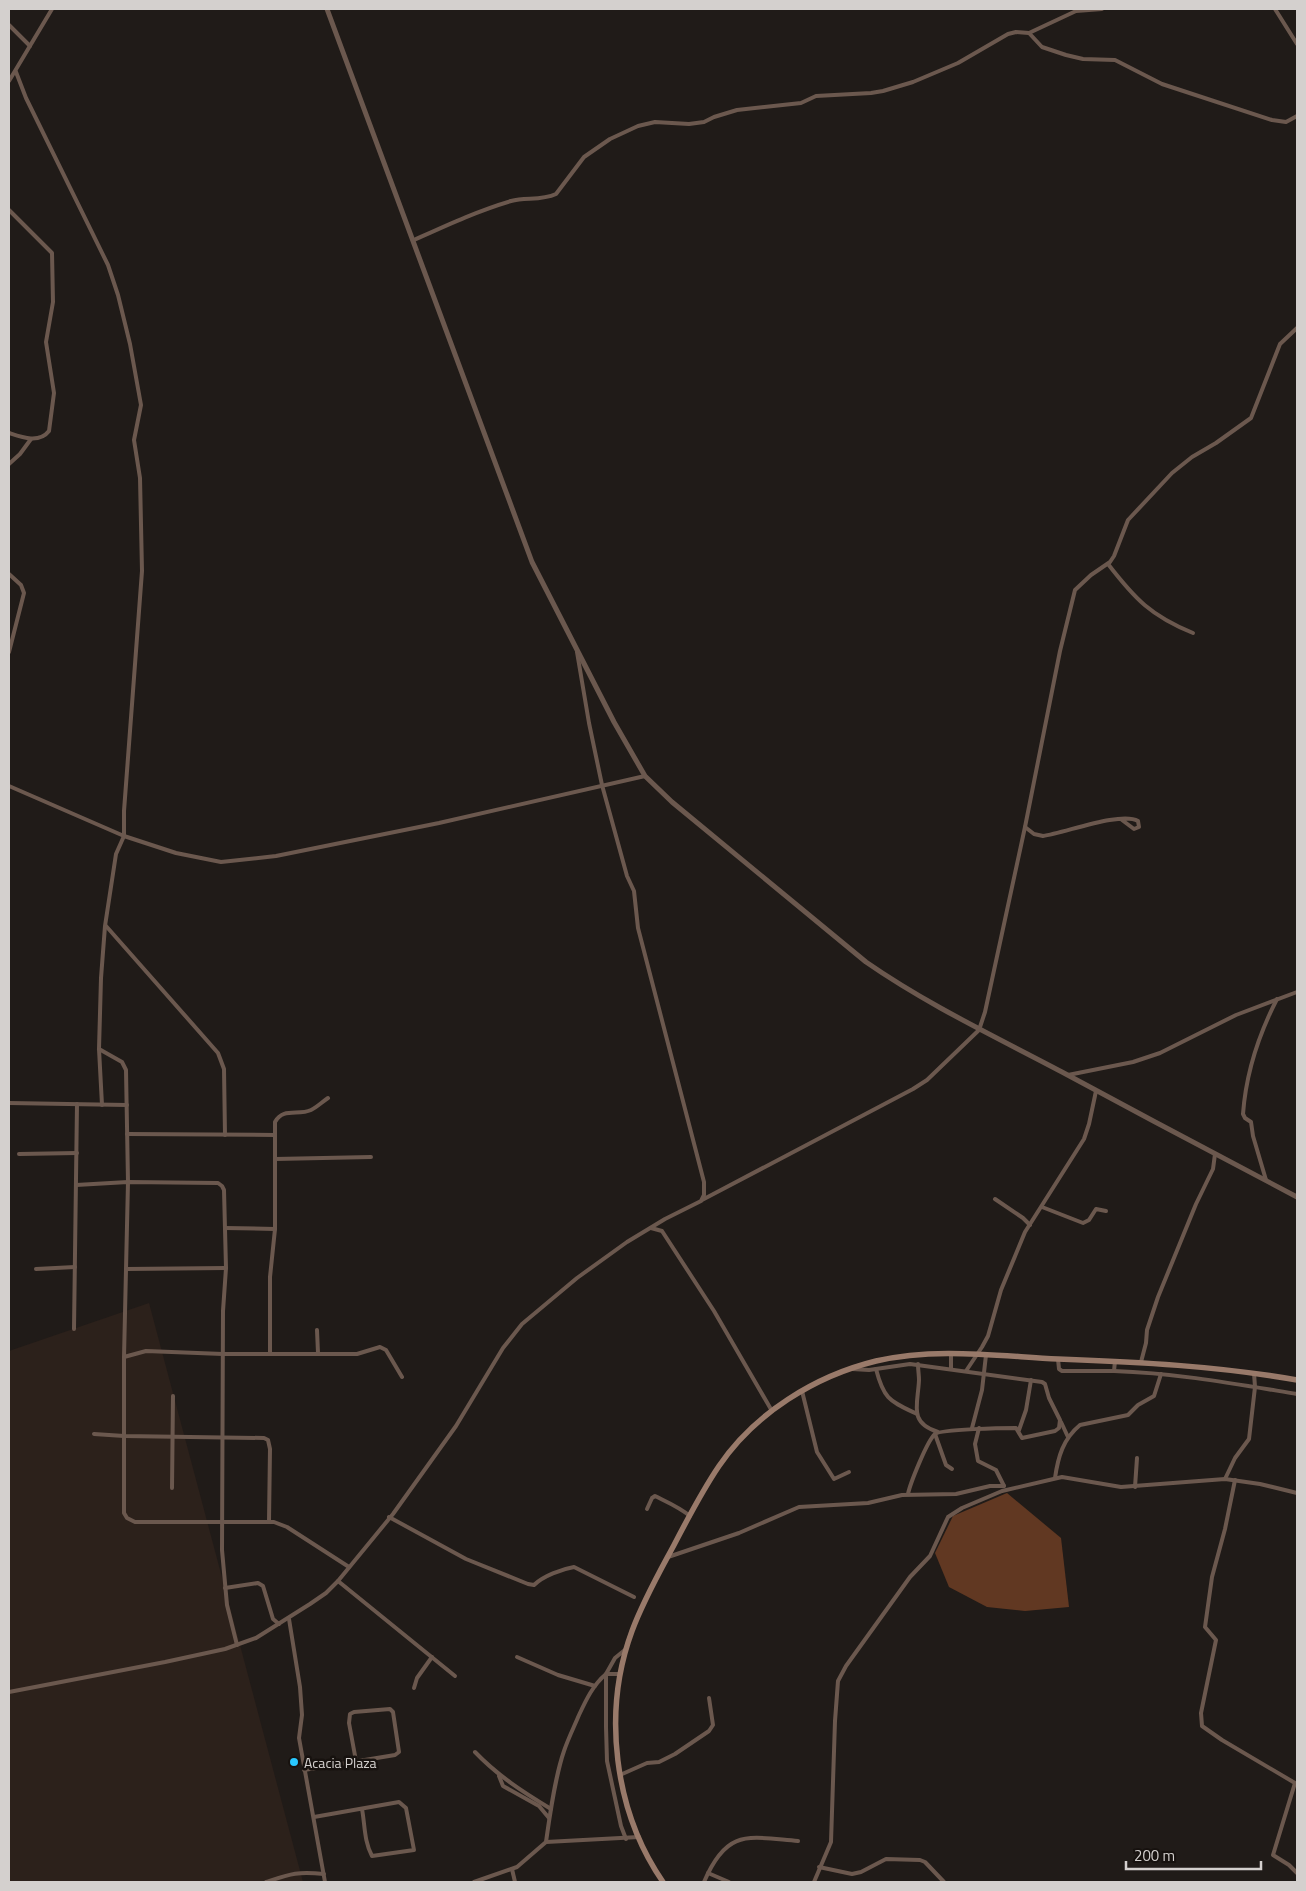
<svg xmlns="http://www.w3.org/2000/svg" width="1306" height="1891" font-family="'Titillium Web',sans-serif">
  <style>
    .built { fill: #2c211b }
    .forest { fill: #613822 }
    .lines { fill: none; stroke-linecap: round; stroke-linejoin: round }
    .minor { stroke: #6b584e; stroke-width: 4 }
    .tertiary { stroke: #6b584e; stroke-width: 5 }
    .secondary { stroke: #997a6a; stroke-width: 5.5 }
    .poi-dot { fill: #29c8ff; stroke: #17120f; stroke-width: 2 }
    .labels { text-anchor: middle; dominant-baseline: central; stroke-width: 5; stroke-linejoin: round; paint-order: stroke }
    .poi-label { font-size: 14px; fill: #d4d0ce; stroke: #17120f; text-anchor: start }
  </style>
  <rect width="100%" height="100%" fill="#201b18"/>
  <path class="built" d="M149,1303L303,1882H9V1351Z"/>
  <path class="forest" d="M1007,1493L1061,1538L1069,1607L1025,1611L987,1607L949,1587L935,1553L953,1516Z"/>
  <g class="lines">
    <g class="minor">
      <path d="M1275,9L1297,44"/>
      <path d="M9,25L30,46"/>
      <path d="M1029,33L1076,11L1102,9"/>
      <path d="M16,72L26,98L108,265L118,295L130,344L141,405L134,440L140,478L142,571L124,811V836L116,854L105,926L101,978L99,1049L102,1105"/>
      <path d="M9,81L52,9"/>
      <path d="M9,210L52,253L53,302L46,342L54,393L49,431C39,444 21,437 9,433"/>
      <path d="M414,240C445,226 477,211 511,201C526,197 541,201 556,194L584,157L610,139L638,126L655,122L689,124L704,122L714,117L737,110L801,103L816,96L871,93L883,91L913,82L958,63L1008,34L1016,32L1029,33L1042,47L1066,55L1083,59L1115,60L1162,84L1272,120L1286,122L1297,116"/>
      <path d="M9,464L20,454L31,439"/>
      <path d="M1108,564C1135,599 1151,616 1193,633"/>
      <path d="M9,574L21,585L24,593L9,652"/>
      <path d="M9,786L124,836L176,853L221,862L276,856L439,823L645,776"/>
      <path d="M1025,827L1034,834L1043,836C1065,833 1121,811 1138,821L1139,827L1134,829L1122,820"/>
      <path d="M106,926L218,1053L224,1069L225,1135"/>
      <path d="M99,1049L122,1062L126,1070L128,1182L124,1357V1513L127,1518L135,1522H274L287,1527L349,1567"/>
      <path d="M1068,1075L1133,1062L1160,1053L1236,1015L1297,992"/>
      <path d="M9,1103L127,1105"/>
      <path d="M127,1134L275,1135"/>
      <path d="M19,1154L77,1153"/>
      <path d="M275,1159L371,1157"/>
      <path d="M1266,1180L1253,1136L1251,1122L1245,1118L1243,1114C1246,1073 1258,1036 1277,999"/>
      <path d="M76,1185L128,1182L218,1183L222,1186L224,1190L226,1268L223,1311L222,1550L227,1605L237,1645"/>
      <path d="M995,1199L1023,1218L1030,1225"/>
      <path d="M702,1200L913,1089L927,1080L979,1030L985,1012L1025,827L1060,651L1075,590L1091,575L1110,562L1114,556L1128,520L1172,473L1192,457L1216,443L1251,418L1280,344L1297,328"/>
      <path d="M1042,1207L1083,1223L1089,1220L1096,1209L1106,1211"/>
      <path d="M225,1228L275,1229"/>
      <path d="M651,1228L662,1231L714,1311L772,1411"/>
      <path d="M36,1269L75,1267"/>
      <path d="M126,1269L226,1268"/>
      <path d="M74,1329L77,1104"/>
      <path d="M317,1330L318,1353"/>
      <path d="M270,1354V1277L275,1229V1122C283,1107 298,1116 311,1110C317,1107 322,1102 328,1098"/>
      <path d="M124,1357L146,1351L223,1354H357L380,1347L386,1350L402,1377"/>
      <path d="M1058,1359L1059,1369L1062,1371H1114L1115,1361"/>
      <path d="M1141,1362L1146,1343L1147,1330L1158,1297L1196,1204L1213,1169L1215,1154"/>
      <path d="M918,1364C918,1370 919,1375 919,1380C918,1404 908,1423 938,1432"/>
      <path d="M852,1369L869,1370L910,1364L1042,1382L1045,1384L1049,1398L1060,1420L1059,1428L1055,1431L1022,1438L1016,1428C1005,1428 941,1429 935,1434C927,1441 910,1484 908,1494"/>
      <path d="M876,1369C884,1400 890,1401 917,1414"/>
      <path d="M951,1369V1354"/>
      <path d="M966,1371L982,1347L988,1336L1001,1290L1025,1232L1084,1139L1089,1124L1096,1091"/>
      <path d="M1114,1371C1176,1373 1236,1384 1297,1394"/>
      <path d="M802,1391L817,1452L834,1479L849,1472"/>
      <path d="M1061,1422L1068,1437"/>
      <path d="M972,1428L982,1390L986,1355"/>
      <path d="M979,1428L975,1444L978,1461L996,1470L1004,1486"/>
      <path d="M1019,1430L1026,1410L1031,1380"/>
      <path d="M94,1434L124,1436L264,1438L268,1440L270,1449L269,1521"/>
      <path d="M935,1434L946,1465L952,1469"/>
      <path d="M1055,1478C1058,1457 1063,1439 1080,1425L1128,1415L1138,1405L1154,1396L1161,1374"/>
      <path d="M1225,1479L1235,1458L1249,1439L1255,1387L1254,1373"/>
      <path d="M1235,1480L1225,1529L1212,1577L1205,1627L1216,1640L1201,1713L1202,1726L1222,1740L1295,1783L1273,1855L1289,1865L1297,1873"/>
      <path d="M1135,1487L1137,1458"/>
      <path d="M172,1488L173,1396"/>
      <path d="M647,1509L652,1498L655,1496C667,1502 679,1507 690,1516"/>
      <path d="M389,1517L466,1559L528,1584L534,1585C543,1576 562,1569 574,1567L634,1597"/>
      <path d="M668,1557L739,1533L799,1507L868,1503L902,1495L956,1494L990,1486H1004"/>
      <path d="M338,1581L455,1676"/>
      <path d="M225,1588L258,1583L263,1586L273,1619L279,1624"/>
      <path d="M289,1619L300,1687L302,1715L299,1738L325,1882"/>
      <path d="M626,1649L615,1658L606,1674V1727L607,1761L621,1826L626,1839"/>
      <path d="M517,1657L558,1675L595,1686"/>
      <path d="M414,1688L417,1678L432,1657"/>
      <path d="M9,1692L165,1662L225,1649L256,1638L310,1604L326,1593L338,1581L393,1514L456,1426L503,1348L522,1324L577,1278L627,1242L665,1219L701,1201L704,1195V1182L638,928L634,891L627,876L602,785L589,723L577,652"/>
      <path d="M475,1752C498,1776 523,1792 551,1809"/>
      <path d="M304,1770L395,1755L399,1752L393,1712L390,1709L354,1712L350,1714L349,1723L356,1761"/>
      <path d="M620,1775L647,1763L659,1762L675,1754L709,1731L713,1725L709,1698"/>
      <path d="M499,1776L503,1786L539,1806L549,1818"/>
      <path d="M314,1817L399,1802L406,1808L414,1850L372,1856C364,1841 365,1825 362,1809"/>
      <path d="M546,1842C550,1814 555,1777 564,1751C568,1739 574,1727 579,1715C586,1700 593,1685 606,1674H620"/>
      <path d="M819,1867L852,1874L861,1872L886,1859L920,1860L925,1862L944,1882"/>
      <path d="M512,1869L515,1882"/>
      <path d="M708,1873L729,1882"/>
      <path d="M266,1882C290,1874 297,1871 324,1874"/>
      <path d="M474,1882L517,1867L546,1842L639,1837"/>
      <path d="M704,1882C727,1828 748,1837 798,1841"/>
      <path d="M814,1882L831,1842L835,1721L838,1681L846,1666L910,1577L930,1556L948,1517L962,1508L1002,1491L1062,1477L1121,1487L1225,1479L1260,1484L1297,1493"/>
    </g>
    <path class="tertiary" d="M327,9L532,562L614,722L645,776L672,802L866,962C928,1005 996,1037 1062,1072C1140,1114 1219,1156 1297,1197"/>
    <path class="secondary" d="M663,1882C614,1811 602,1712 632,1631C643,1601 659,1573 674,1545C688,1518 702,1491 719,1466C755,1413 815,1376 876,1361C935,1347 998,1356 1058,1359C1138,1362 1218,1366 1297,1380"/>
  </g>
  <circle class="poi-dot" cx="294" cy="1762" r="5"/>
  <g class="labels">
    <g class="poi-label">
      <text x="304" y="1762">Acacia Plaza</text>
    </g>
  </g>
  <rect width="1306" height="1891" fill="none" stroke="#d4d0ce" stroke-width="20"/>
  <path d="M1126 1861v8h135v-8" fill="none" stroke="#d4d0ce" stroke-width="2.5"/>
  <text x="1134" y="1861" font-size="15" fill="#d4d0ce" stroke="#17120f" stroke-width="4" paint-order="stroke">200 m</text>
</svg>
